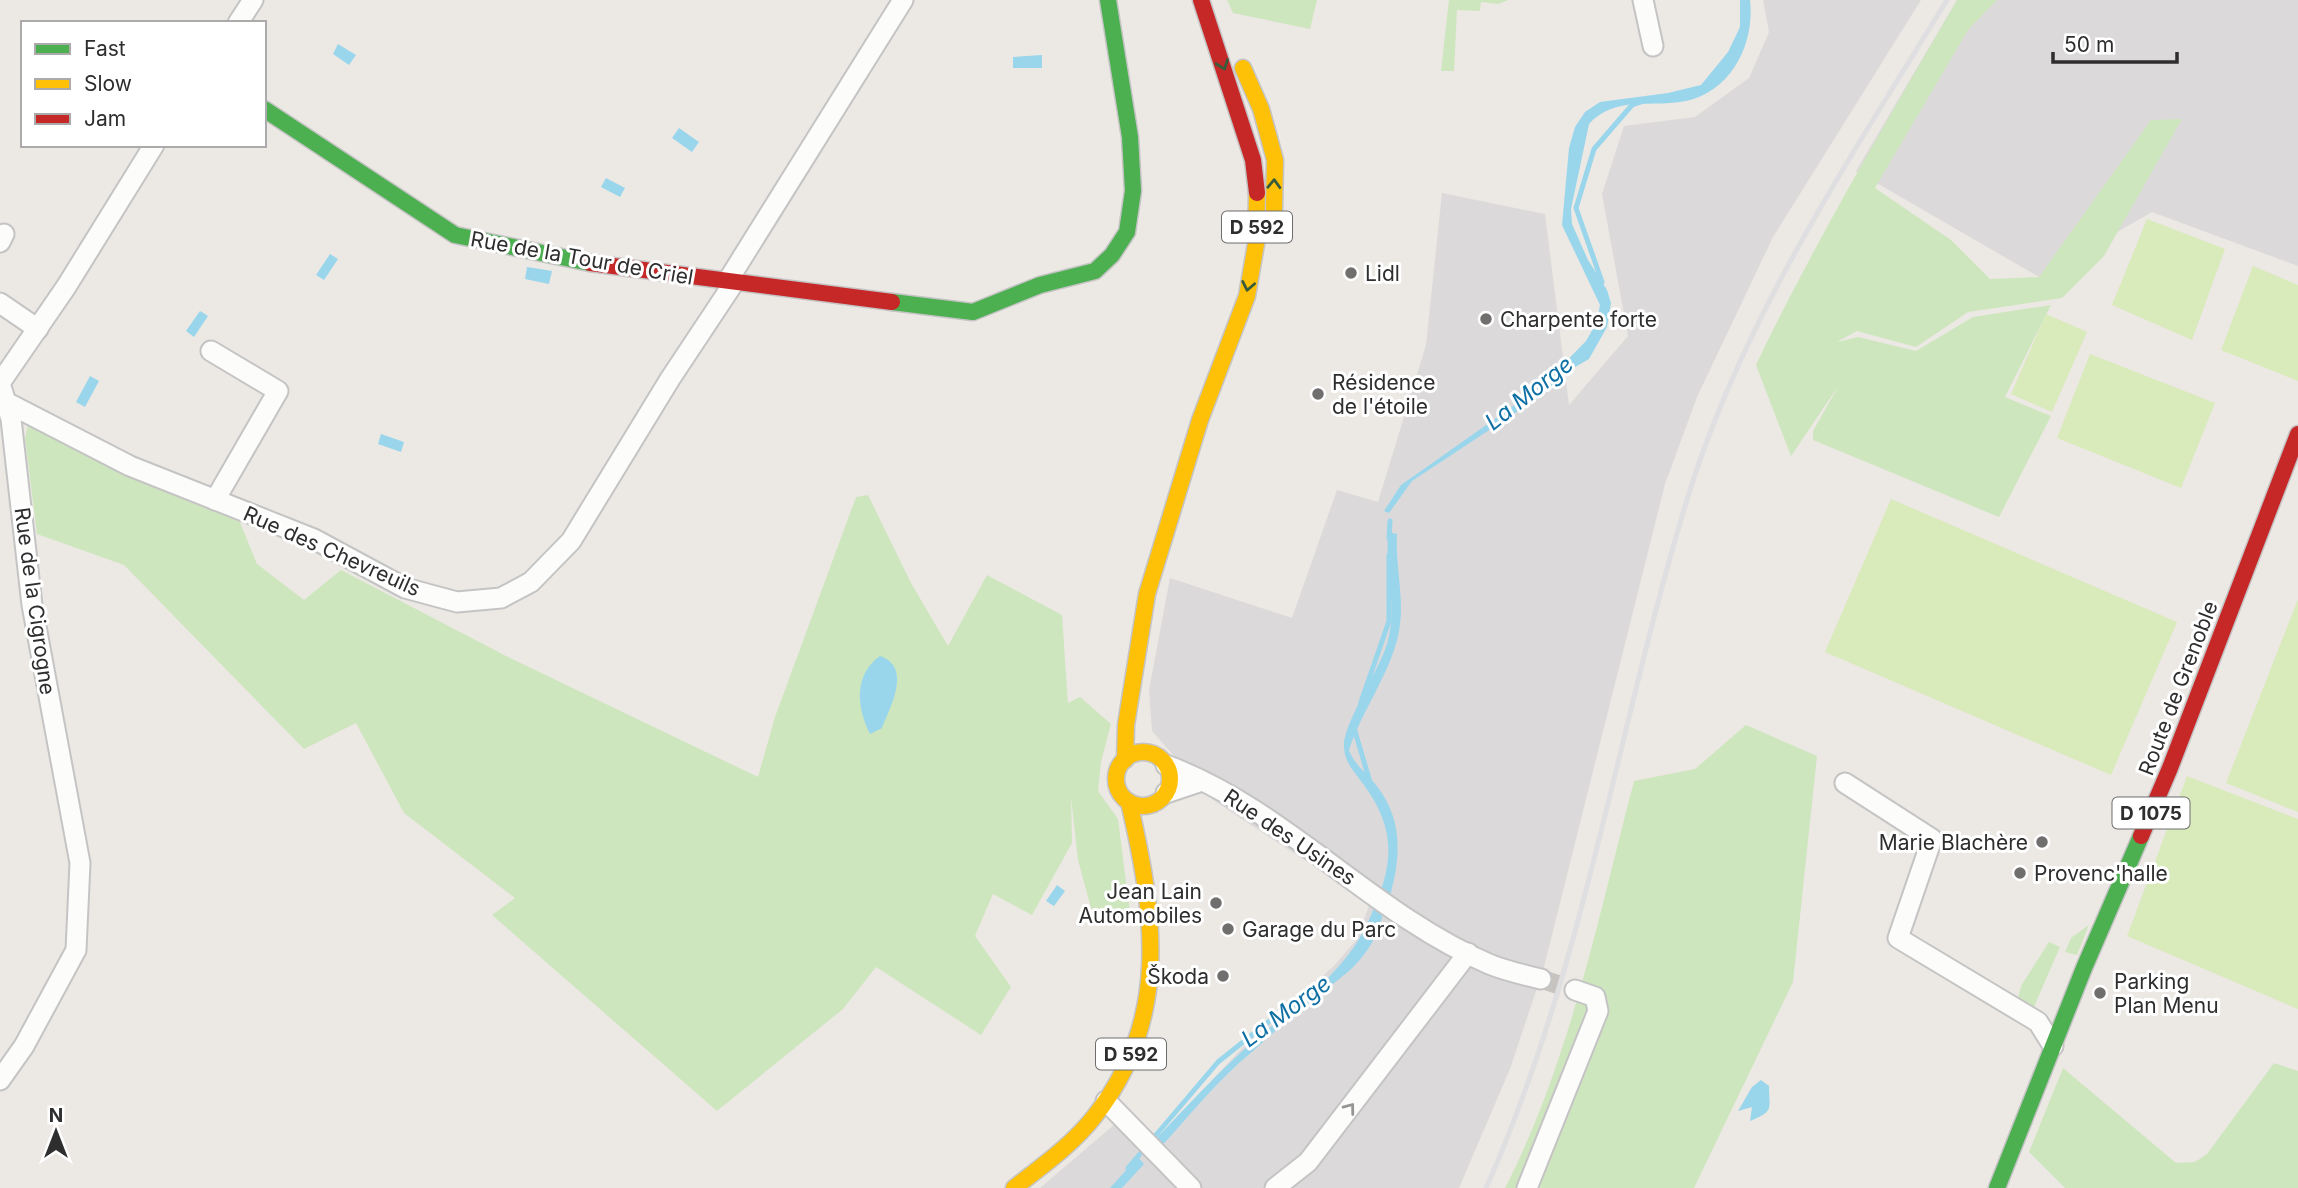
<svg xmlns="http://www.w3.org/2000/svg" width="2298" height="1188" font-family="Inter,sans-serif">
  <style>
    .industrial { fill: #dcd9db }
    .green { fill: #cee6be }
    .pitch { fill: #d9eabb }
    .water { fill: #99d6ec }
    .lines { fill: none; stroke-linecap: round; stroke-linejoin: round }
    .stream { stroke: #99d6ec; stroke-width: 5 }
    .street-tunnel { stroke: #c6c3c0; stroke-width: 19; stroke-dasharray: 19 10; stroke-linecap: butt }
    .street-casing { stroke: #c5c4c5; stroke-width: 23 }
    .fast-casing { stroke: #c5c4c5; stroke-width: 19 }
    .slow-casing { stroke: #c5c4c5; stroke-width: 19 }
    .jam-casing { stroke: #c5c4c5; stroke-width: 19 }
    .street { stroke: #fcfcfb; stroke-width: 19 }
    .fast { stroke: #4caf50; stroke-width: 16 }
    .slow { stroke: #ffc107; stroke-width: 16 }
    .jam { stroke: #c62828; stroke-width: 16 }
    .rail { stroke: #dfdfe1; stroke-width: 5 }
    .oneway { stroke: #385b3a }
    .oneway2 { stroke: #959594 }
    .poi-dot { fill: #706f6e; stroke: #fff; stroke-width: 2.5 }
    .labels { text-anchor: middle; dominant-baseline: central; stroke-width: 6; stroke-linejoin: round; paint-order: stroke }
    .shield { fill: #fff; stroke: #6d6d6d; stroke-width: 2 }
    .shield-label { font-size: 19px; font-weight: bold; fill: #2e2e2e }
    .street-label { font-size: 21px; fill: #2e2e2e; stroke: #fff }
    .poi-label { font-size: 21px; fill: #2e2e2e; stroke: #fff; text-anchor: start }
    .water-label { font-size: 23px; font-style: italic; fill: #0d6fa3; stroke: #fff }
  </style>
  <rect width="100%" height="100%" fill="#ece8e4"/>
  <g class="industrial">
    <path d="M1763,0H1921L1773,237L1697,397L1665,484L1544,967L1510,1069L1459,1188H1040L1129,1112L1152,1144L1248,1042L1334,966L1357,939L1370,903L1213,800L1152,731L1149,690L1170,578L1292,618L1337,490L1378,502L1426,345L1442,193L1545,214L1569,405L1628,336L1602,194L1624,126L1695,117L1749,78L1769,32Z"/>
    <path d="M1957,0H2298V266L2152,212L2039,277L1856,171Z"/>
  </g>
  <g class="green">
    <path d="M1227,0H1317L1310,29L1233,13Z"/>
    <path d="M1449,0H1508L1498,4L1481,2L1480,11L1457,10L1454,71H1441Z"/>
    <path d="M1957,0H1997L1968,30L1875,188L1951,240L1990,279L2039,277L2151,120L2182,119L2104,256L2062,298L1968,312L1916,347L1857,331L1837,342L1858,337L1916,351L1973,317L2051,305L2005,397L2051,416L1999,517L1813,440V431L1839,385L1791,456L1756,365C1816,239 1887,121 1957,0Z"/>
    <path d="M28,425L239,520L257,564L304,600L341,570L508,657L758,777L775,717L856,497L868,495L911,583L948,646L987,575L1062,615L1068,703L1080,697L1111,724L1101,762L1098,791L1118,819L1130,913L1114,926L1091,908L1078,860L1071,797L1072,843L1032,915L993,894L975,936L1011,987L981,1035L876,967L843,1009L717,1111L492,915L515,898L404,813L356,723L304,749L124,565L37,534L25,438Z"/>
    <path d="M1746,725L1817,756L1793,982L1694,1188H1505C1570,1061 1598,918 1634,781L1695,769Z"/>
    <path d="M2089,925L2077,955L2065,952L2071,938Z"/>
    <path d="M2049,942L2060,947L2030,1016L2016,1007L2021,986Z"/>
    <path d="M2274,1063L2298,1071V1188H2065L2029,1152L2063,1068L2176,1163L2195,1162L2207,1154Z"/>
  </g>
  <g class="pitch">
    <path d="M2147,219L2225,249L2192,340L2112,305Z"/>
    <path d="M2253,266L2298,285V381L2221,350Z"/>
    <path d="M2046,314L2087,332L2052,412L2011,394Z"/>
    <path d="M2090,354L2215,403L2181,488L2057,438Z"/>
    <path d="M1891,499L2177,622L2111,775L1825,652Z"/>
    <path d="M2298,599V812L2226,783Z"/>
    <path d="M2187,776L2298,819V1009L2127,936Z"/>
  </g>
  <g class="water">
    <path d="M1740,0H1750C1755,43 1732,91 1686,101C1652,108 1615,95 1589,124L1571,209L1572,224L1588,260L1607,290L1611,303L1607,327L1589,359L1570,370L1544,394L1412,481L1389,513L1384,511L1401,485L1543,385L1586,341L1597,322L1600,305L1562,225L1569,148L1575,127L1585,112L1600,102L1668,93L1701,85L1728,52L1740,27Z"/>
    <path d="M338,44L356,55L349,65L333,54Z"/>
    <path d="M1042,55V68H1013V57Z"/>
    <path d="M679,128L699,142L692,152L672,138Z"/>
    <path d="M606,178L625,188L620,197L601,187Z"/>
    <path d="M330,254L338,259L324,280L316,275Z"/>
    <path d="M527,267L552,271L549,284L525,279Z"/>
    <path d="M200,311L208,316L194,337L186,331Z"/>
    <path d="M90,376L99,381L85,407L76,402Z"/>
    <path d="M381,434L404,442L401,452L378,444Z"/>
    <path d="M1388,532L1397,534C1395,570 1406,601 1398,636C1390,673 1361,713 1349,750C1355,766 1366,772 1376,785C1403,819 1401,856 1390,896L1381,890C1395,849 1389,820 1364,785C1355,773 1345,763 1344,748C1341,727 1380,669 1387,644C1398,607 1385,570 1388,532Z"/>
    <path d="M880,656C912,667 891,706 882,728L870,734C857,708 853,675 880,656Z"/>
    <path d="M1057,885L1065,891L1054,906L1046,901Z"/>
    <path d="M1376,902L1384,908C1374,964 1336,979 1297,1012C1282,1024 1268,1038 1253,1051C1217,1080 1187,1119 1156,1152L1149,1146C1178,1116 1205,1086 1235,1058C1289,1006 1351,978 1376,902Z"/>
    <path d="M1761,1080L1769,1086C1769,1109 1775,1111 1750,1121L1752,1107L1738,1111L1752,1087Z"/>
    <path d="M1138,1157L1144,1164L1122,1188H1110Z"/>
  </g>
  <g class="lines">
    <g class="stream">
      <path d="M1602,282L1576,208L1594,149L1632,105L1641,102"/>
      <path d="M1389,538L1390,521"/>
      <path d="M1361,702L1389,621V555"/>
      <path d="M1354,728L1370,782"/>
      <path d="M1128,1168L1218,1062L1272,1019L1313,993"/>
    </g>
    <path class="street-tunnel" d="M1541,979L1575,990"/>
    <defs>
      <g id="street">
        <path d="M1643,0L1653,46"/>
        <path d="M238,23L253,0"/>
        <path d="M0,242L4,234"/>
        <path d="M727,282L903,0"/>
        <path d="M0,303L38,329"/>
        <path d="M211,351L278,391L215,500"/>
        <path d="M0,399L130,466L314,539L405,588L457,602L501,598L531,582L571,541L670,379L733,284"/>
        <path d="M1166,765C1285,809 1372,914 1489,964C1506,971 1524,975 1541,979"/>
        <path d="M1845,783L1932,839L1898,938L2038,1022L2053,1046"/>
        <path d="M1166,793L1202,781"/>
        <path d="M0,1080L24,1046L76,950L80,863L32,605L11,419L0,383L66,287L154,145"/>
        <path d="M1106,1101L1191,1188"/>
        <path d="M1275,1188L1308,1162L1468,953"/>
        <path d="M1527,1188L1598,1011L1595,997L1575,990"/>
      </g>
      <g id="fast">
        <path d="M264,109L455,235L590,263"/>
        <path d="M892,302L973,312L1040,285L1095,271L1112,255L1127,232L1133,191L1130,137L1108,0"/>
        <path d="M1997,1188L2084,968L2141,836"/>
      </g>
      <g id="slow">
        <path d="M1243,68L1261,109L1275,160L1274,209"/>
        <circle cx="1143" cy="779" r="27"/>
        <path d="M1125,760L1126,725L1147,594L1200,420L1247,296L1256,244L1257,193"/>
        <path d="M1014,1188C1042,1166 1072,1145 1094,1117C1171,1020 1155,915 1129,802"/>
      </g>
      <g id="jam">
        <path d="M1201,0L1253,160L1257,193"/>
        <path d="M590,263L892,302"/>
        <path d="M2141,836L2170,768L2298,434"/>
      </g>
    </defs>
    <use href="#street" class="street-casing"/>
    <use href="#fast" class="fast-casing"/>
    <use href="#slow" class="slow-casing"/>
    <use href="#jam" class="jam-casing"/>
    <use href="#street" class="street"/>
    <use href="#fast" class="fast"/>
    <use href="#slow" class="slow"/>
    <use href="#jam" class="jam"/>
    <path class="rail" d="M1486,1188C1586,964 1618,722 1690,490C1746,313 1851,157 1947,0"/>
  </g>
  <defs><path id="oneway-chevron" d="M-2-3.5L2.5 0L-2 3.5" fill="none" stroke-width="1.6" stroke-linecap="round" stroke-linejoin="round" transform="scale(1.75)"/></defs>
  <g class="oneway">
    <use href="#oneway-chevron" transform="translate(1223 65) rotate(70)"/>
    <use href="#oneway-chevron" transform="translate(1274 184) rotate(-88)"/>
    <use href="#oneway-chevron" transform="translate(1248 286) rotate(101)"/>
  </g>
  <use class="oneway2" href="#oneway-chevron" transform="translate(1350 1108) rotate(-53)"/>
  <g class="poi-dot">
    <circle cx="1351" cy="273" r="7"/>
    <circle cx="1486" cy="319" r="7"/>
    <circle cx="1318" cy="394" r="7"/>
    <circle cx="2042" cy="842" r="7"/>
    <circle cx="2020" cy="873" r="7"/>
    <circle cx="1216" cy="903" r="7"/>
    <circle cx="1228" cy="929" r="7"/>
    <circle cx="1223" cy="976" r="7"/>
    <circle cx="2100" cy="993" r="7"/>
  </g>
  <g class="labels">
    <g class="shield">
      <rect x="1222" y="211.5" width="70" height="31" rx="5"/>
      <rect x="2112.5" y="797.5" width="77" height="31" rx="5"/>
      <rect x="1096" y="1038.5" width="70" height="31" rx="5"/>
    </g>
    <g class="shield-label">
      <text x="1257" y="227">D 592</text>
      <text x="2151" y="813">D 1075</text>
      <text x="1131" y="1054">D 592</text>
    </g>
    <g class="street-label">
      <text transform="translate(582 258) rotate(10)">Rue de la Tour de Criel</text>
      <text transform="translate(332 551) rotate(24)">Rue des Chevreuils</text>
      <text transform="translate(35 601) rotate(82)">Rue de la Cigrogne</text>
      <text transform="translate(2178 688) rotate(-69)">Route de Grenoble</text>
      <text transform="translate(1290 837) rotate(34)">Rue des Usines</text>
    </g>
    <g class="poi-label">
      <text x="1365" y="273">Lidl</text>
      <text x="1500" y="319">Charpente forte</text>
      <text x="1332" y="382">Résidence<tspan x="1332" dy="24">de l'étoile</tspan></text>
      <text x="2028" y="842" text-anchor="end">Marie Blachère</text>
      <text x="2034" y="873">Provenc'halle</text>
      <text x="1202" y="891" text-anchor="end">Jean Lain<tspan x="1202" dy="24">Automobiles</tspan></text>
      <text x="1242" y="929">Garage du Parc</text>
      <text x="1209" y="976" text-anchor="end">Škoda</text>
      <text x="2114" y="981">Parking<tspan x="2114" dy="24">Plan Menu</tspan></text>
    </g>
    <g class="water-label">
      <text transform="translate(1529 393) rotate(-38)">La Morge</text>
      <text transform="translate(1286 1011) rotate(-36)">La Morge</text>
    </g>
  </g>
  <rect x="21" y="21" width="245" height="126" fill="#ffffff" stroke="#ababab" stroke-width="2"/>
  <rect x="35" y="44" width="35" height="10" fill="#4caf50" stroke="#ababab" stroke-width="2"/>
  <text x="84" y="56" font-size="21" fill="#2e2e2e">Fast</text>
  <rect x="35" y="79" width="35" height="10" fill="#ffc107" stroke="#ababab" stroke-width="2"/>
  <text x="84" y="91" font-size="21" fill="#2e2e2e">Slow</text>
  <rect x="35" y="114" width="35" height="10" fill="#c62828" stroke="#ababab" stroke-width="2"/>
  <text x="84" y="126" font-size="21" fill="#2e2e2e">Jam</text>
  <g transform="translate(56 1132)" stroke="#ffffff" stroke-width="5" paint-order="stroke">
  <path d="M0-5L12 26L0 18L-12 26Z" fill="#2e2e2e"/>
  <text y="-10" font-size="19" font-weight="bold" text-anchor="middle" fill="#2e2e2e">N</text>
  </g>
  <path d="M2053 52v10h124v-10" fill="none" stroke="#2e2e2e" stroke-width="3.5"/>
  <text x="2064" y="52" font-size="21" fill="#2e2e2e" stroke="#ffffff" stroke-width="5" paint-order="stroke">50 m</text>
</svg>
